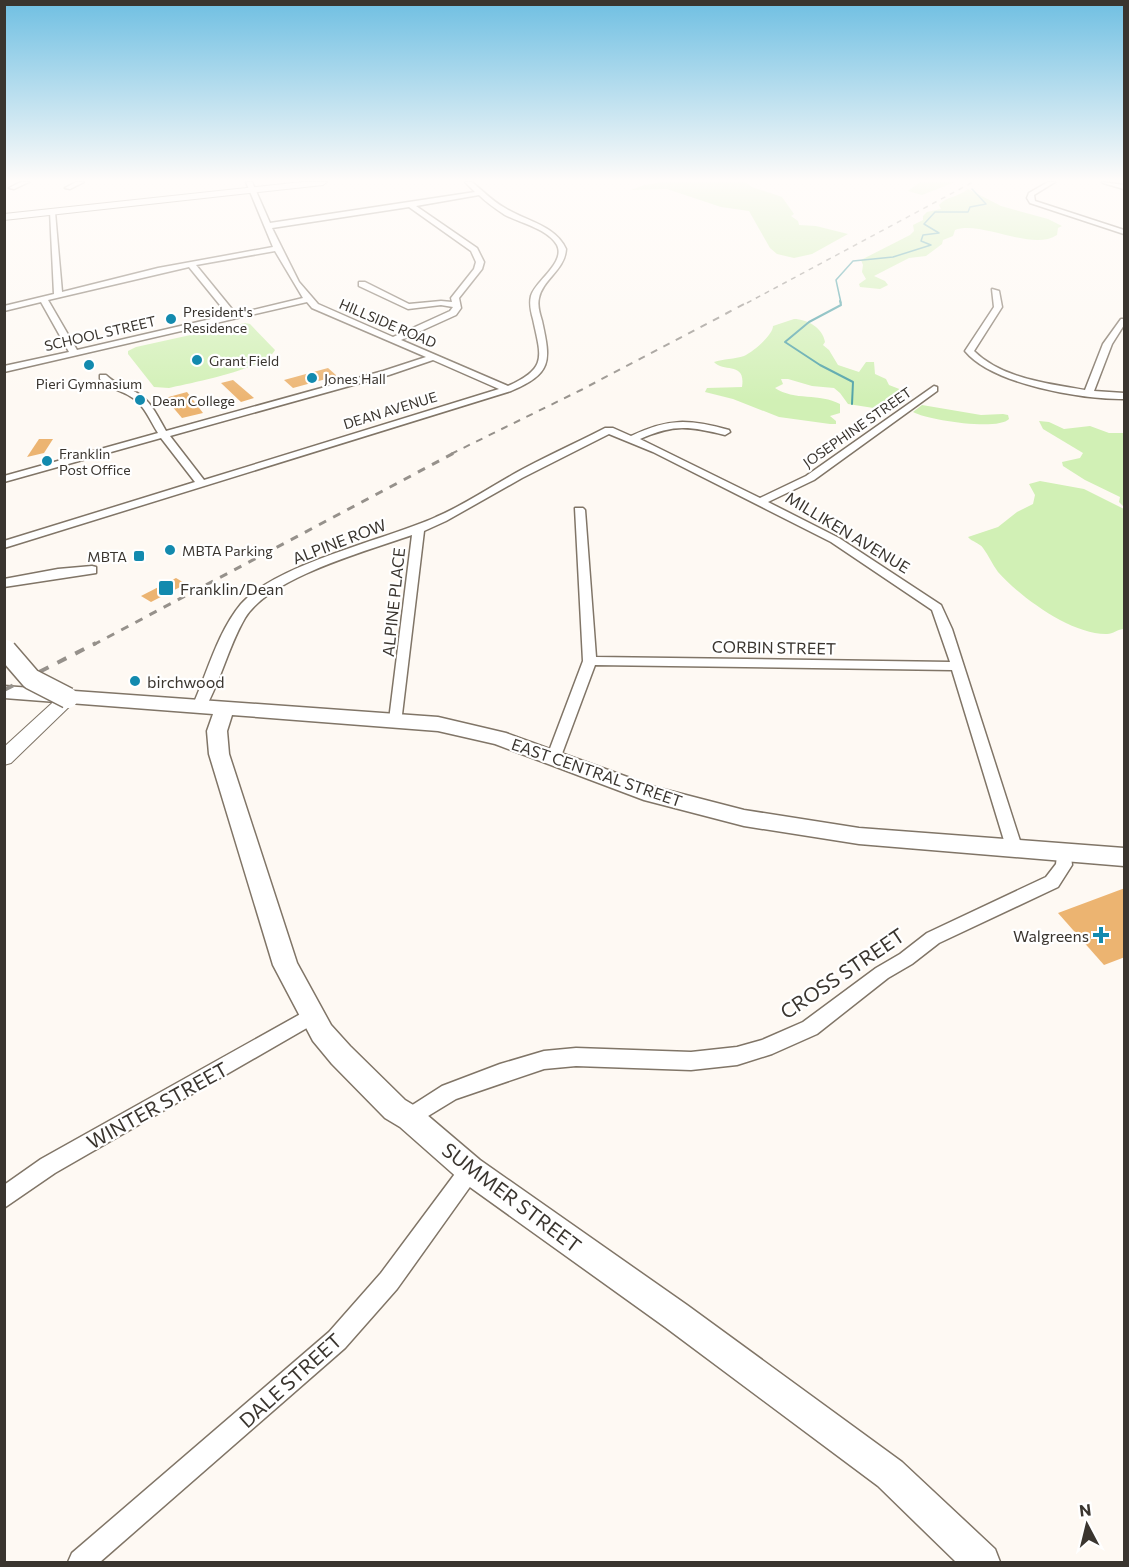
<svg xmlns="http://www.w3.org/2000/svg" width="1129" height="1567" font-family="Commissioner,sans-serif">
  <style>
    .green { fill: #d1f0b5 }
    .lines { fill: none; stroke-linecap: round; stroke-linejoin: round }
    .stream-far1 { stroke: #50a2a7; stroke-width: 1.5 }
    .stream { stroke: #50a2a7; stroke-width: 2 }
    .building { fill: #ecb471 }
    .minor-casing { stroke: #807567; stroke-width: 3 }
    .tertiary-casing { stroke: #807567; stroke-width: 2 }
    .secondary-casing { stroke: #807567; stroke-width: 3 }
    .minor { fill: #fff; fill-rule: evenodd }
    .tertiary { fill: #fff; fill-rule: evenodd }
    .secondary { fill: #fff; fill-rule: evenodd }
    .rail-far3 { stroke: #96918b; stroke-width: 1.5; stroke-dasharray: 5 5; stroke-linecap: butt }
    .rail-far2 { stroke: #96918b; stroke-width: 2; stroke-dasharray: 7 7; stroke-linecap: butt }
    .rail-far1 { stroke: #96918b; stroke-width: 3; stroke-dasharray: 8 8; stroke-linecap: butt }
    .rail { stroke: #96918b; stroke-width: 4; stroke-dasharray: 10 10; stroke-linecap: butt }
    .secondary-bridge-casing { stroke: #807567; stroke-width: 23; stroke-linecap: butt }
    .secondary-bridge { stroke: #fff; stroke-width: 20 }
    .poi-dot { fill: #138aae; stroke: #fff; stroke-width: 2 }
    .labels { text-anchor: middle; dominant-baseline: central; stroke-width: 4.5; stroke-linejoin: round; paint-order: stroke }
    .far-poi-label { font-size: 14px; fill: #3a352f; stroke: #fff; text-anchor: start }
    .far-street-label { font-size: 14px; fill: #3a352f; stroke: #fff }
    .street-label { font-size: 16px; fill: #3a352f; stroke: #fff }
    .poi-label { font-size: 16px; fill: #3a352f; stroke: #fff; text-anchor: start }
    .near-street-label { font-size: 20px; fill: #3a352f; stroke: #fff }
  </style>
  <rect width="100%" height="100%" fill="#fef9f3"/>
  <g class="green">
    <path d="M662,182H745L752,187L782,197L794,214L791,216L798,221L799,225L816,226L848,234L812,254L794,258L777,254L770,248L749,211L721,207L667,189L631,190L644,185Z"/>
    <path d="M920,182H955L922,195L908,191Z"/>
    <path d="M968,189L1001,206L1048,219L1062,226L1058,228L1057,235C1032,252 981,220 955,230L953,236L943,240L942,244L926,256L909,258L874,276L885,281L888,285L880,289L860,287L859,284L866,279L862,272L863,265L861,260L910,235L914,231L913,225L923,220V216L927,212L941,209L939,205C947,196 959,197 968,189Z"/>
    <path d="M794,319C807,319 823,328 825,342L823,345L829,350L838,365L859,372L866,362H874L875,374L886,379L889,385L907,392L885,409H880L848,404L840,393L834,388L812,386L788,379H781L783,384L775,388C794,401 820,393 840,404V413L830,416L836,421V424H830L779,417L733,399L705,392L707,388L742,387C746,361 724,373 714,362C723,359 735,359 744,356C753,352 773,335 773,326Z"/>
    <path d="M245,323L250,324L275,350C266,369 191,383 169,388L154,387L128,354V351L136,347Z"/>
    <path d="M922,405L981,415L1003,414L1008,415L1009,419C998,431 927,420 913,412Z"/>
    <path d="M1039,421L1049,422L1064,429L1090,426L1109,433H1124V507L1119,502L1120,497L1085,480L1063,466L1062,462L1080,458L1083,453L1043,429Z"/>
    <path d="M1040,481L1084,489L1124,509V629C1118,629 1113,634 1107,634C1072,635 1020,597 998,572C992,564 989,556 983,548C980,543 972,542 968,537L998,527L1017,512L1033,504L1035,495L1029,484Z"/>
  </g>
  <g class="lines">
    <path class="stream-far1" d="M841,303L836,280L853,261L893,257L931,245L921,241L923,235L939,233L924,224L935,212H968L970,207L986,204L972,189"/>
    <path class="stream" d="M840,301L841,305L809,322L785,342L820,365L853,382L852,404"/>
  </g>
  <g class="building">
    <path d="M328,368L337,376L293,388L284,380Z"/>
    <path d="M233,380L254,398L241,402L221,383Z"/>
    <path d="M187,392L203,413L182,418L165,398Z"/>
    <path d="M39,439H53L44,453L27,457Z"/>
    <path d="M176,578L186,584L151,602L141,596Z"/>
    <path d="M1125,888V957L1104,965L1058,913Z"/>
  </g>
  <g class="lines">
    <defs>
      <g id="minor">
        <path d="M21,182H29L14,189L9,188Z"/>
        <path d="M76,182H84L70,189L65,188Z"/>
        <path d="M246,182H252L270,223L475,192L465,182H472C483,191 492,201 505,208C525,221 555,225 566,249C565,270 543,279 539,298C537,306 540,314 542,321C551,362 552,373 511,391L4,548V541L195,482L161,438L4,482V476L158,433C151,422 144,405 133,398C120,389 114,392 100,379V375H106C120,388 128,386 140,395C152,403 159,419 166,431L383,371L426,357L312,308L307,302L4,372V366L69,352L41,302L4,311V306L54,294L50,211L55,212L62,292L158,268L273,247ZM479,195C487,203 496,209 505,215C521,223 548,229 557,245C566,263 535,281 531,296C529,304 531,312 533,319C541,357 548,368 508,386L401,340L456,315L461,308L459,298L482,269L484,262L477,248L416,206ZM409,207L471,251L476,262L474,269L451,298L452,302L441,301L409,304L365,282H359V286L408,309L441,305L453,307L450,311L393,337L318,304L299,282L272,228ZM275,251L303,298L236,314L196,265ZM189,267L228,315L77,350L48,300ZM433,360L499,389L204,480L170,436L389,375Z"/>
        <path d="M1048,182H1055L1034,195L1035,201L1124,230V234L1030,203L1027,198L1029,193Z"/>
        <path d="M1102,182L1124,185V189L1103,183Z"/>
        <path d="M992,289L999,291L1002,307L974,351C1001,378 1048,384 1085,390L1103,344L1121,319H1124V325L1112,344L1094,391L1124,393V399C1082,399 993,385 965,351L994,307Z"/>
        <path d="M934,386L937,387V391L814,480L768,502L839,538L941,605L952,629L1022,847L1020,851L1014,853L1008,851L1006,847L952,670L595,665L560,759L553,764L548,763L546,759L583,661L575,508H583L585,510L596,657L950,662L932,610L831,542L653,452L609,434L522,478L446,521L424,531L401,723L396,725L389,720L412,535C367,551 270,577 245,618C228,647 221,681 204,710H194L192,707C207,674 217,633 241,604C276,564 385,540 436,517C462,506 487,489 512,475C542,458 574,444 605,428H613L631,436C669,418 689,419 729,430L730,432L725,435C689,426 674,424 640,439L760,498L806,476Z"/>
        <path d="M92,566L96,567V573L4,587V579L58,569Z"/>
        <path d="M1064,846L1070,848L1072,865L1058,887L939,943L912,964L888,978L817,1034L772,1054L737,1065L691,1070L576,1066L544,1069L456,1099L410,1127L403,1125L400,1118L403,1111L442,1086L500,1064L544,1051L576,1048L691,1052L737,1047L762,1040L803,1022L876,968L900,954L927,933L1046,877L1056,864L1058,848Z"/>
        <path d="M313,1007L319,1009L322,1015L319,1021L55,1173L4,1208V1185L41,1159Z"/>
        <path d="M470,1160L477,1163L480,1170L477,1177L397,1289L345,1348L100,1562H68L72,1553L329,1332L381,1273L463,1163Z"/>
      </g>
      <g id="tertiary">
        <path d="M302,182H327L323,185L4,220V214Z"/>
        <path d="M68,692L74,694L77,698L74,702L11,763L4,765V747L62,694Z"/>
      </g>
      <path id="secondary" d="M4,686L438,717L506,733L655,787L744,810L859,828L1124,848V866L859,844L744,826L644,800L495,744L438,731L232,715L227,731L229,754L297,963L331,1025L350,1046L405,1100L420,1109L480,1160L687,1305L902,1462L995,1549L1000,1562H956L878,1486L665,1327L460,1180L400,1127L385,1118L332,1064L313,1041L273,965L209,754L207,731L213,714L4,698Z"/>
    </defs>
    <use href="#minor" class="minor-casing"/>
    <use href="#tertiary" class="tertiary-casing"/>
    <use href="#secondary" class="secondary-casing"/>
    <use href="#minor" class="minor"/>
    <use href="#tertiary" class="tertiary"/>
    <use href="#secondary" class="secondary"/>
    <path class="rail-far3" d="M747,303L973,182"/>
    <path class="rail-far2" d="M451,454L581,390L750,301"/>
    <path class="rail-far1" d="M93,645L454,453"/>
    <path class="rail" d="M4,690L96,643"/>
    <defs>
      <path id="secondary-bridge" d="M6,650L31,679L68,698"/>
    </defs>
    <use href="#secondary-bridge" class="secondary-bridge-casing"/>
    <use href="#secondary-bridge" class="secondary-bridge"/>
  </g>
  <linearGradient id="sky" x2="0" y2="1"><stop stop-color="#6fbfe2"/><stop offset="0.45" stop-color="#fffcfa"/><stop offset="1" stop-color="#fffcfa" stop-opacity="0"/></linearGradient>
  <rect width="1129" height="401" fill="url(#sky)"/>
  <g class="poi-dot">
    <circle cx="171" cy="319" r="6"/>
    <circle cx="197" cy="360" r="6"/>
    <circle cx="89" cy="365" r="6"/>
    <circle cx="312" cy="378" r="6"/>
    <circle cx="140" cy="400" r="6"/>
    <circle cx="47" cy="461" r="6"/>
    <circle cx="170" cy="550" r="6"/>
    <rect x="133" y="550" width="12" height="12" rx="3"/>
    <rect x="158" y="580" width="16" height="16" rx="3"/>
    <circle cx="135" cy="681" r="6"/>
    <path d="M1098 926h6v6h6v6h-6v6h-6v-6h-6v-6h6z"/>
  </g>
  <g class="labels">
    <g class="far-poi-label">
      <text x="183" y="311">President's<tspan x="183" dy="16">Residence</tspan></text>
      <text x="209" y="360">Grant Field</text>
      <text x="324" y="378">Jones Hall</text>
      <text x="89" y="383" text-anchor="middle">Pieri Gymnasium</text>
      <text x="152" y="400">Dean College</text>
      <text x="59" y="453">Franklin<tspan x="59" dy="16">Post Office</tspan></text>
      <text x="182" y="550">MBTA Parking</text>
      <text x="127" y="556" text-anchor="end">MBTA</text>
    </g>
    <g class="far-street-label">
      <text transform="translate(388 323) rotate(23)">HILLSIDE ROAD</text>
      <text transform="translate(100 333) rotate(-13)">SCHOOL STREET</text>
      <text transform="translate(390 410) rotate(-17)">DEAN AVENUE</text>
      <text transform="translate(857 427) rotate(-35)">JOSEPHINE STREET</text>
    </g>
    <g class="street-label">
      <text transform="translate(848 532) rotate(31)">MILLIKEN AVENUE</text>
      <text transform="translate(339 541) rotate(-21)">ALPINE ROW</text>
      <text transform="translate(393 602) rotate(-84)">ALPINE PLACE</text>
      <text transform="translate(774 647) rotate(1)">CORBIN STREET</text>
      <text transform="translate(597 772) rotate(19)">EAST CENTRAL STREET</text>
    </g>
    <g class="poi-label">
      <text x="180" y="588">Franklin/Dean</text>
      <text x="147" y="681">birchwood</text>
      <text x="1089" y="935" text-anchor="end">Walgreens</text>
    </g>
    <g class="near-street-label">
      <text transform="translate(842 973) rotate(-34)">CROSS STREET</text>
      <text transform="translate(157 1105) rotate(-29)">WINTER STREET</text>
      <text transform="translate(512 1197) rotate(37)">SUMMER STREET</text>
      <text transform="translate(290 1380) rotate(-42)">DALE STREET</text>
    </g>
  </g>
  <rect width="1129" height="1567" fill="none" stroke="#3a352f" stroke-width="12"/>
  <g transform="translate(1087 1525) rotate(353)" stroke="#ffffff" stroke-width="4.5" paint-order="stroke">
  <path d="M0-4.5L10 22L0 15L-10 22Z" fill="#3a352f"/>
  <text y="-9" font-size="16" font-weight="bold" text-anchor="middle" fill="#3a352f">N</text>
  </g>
</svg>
